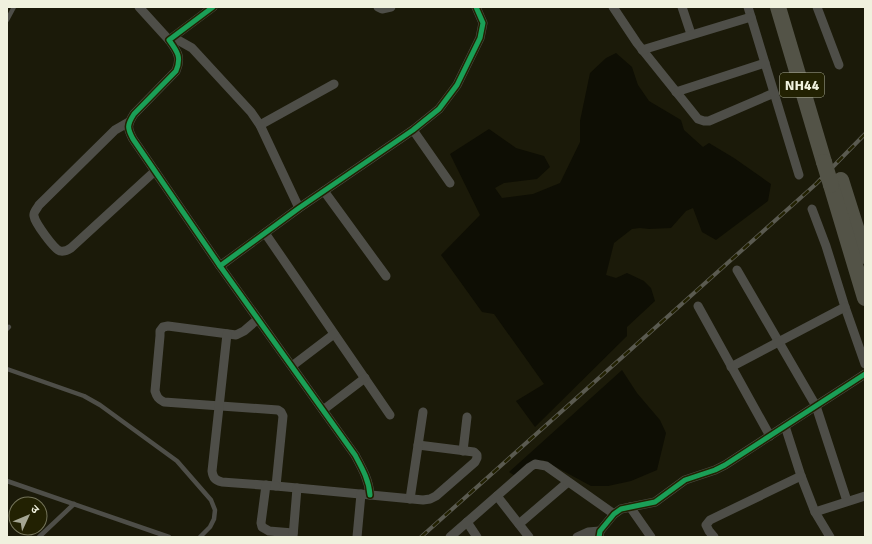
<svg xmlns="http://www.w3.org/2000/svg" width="872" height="544" font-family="Signika,'Noto Sans Devanagari',sans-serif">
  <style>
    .water { fill: #0e0e04 }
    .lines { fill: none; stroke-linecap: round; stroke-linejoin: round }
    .lane { stroke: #4e4e48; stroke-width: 4.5 }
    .street { stroke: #4e4e48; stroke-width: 9 }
    .highway { stroke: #535347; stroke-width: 16 }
    .rail-casing { stroke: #5a5a50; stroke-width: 4 }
    .rail { stroke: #222102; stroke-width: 2.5; stroke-dasharray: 8; stroke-linecap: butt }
    .highway-bridge { stroke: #535347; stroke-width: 16 }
    .cycleway-casing { stroke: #222102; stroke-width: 8 }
    .cycleway { stroke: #1a9f57; stroke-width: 5 }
    .labels { text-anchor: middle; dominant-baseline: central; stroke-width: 3; stroke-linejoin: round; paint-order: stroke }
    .shield { fill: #222102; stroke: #b2b39c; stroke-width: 1 }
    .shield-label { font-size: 14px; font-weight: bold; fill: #f0f1de }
  </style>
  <rect width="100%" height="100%" fill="#1b1a09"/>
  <g class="water">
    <path d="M616,53L632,67L638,85L649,101L681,120L684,130L703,147L709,143L734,158L771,184L768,201L716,240L702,232L693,208L686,211L671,228L649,229L640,228L632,229L614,243L606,275L616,278L627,273L644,281L651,288L655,301L627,327V336L535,427L516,401L544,384L494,314L482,312L441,255L480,215L450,154L489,129L516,148L544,156L550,167L537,179L504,183L495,188L502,198L533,194L560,183L580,142V121L590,73L606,58Z"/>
    <path d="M622,370L637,393L660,420L666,433L657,470L631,481L608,486H591L543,460L520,479L509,472Z"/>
  </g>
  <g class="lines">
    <g class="lane">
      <path d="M7,20L14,7"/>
      <path d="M7,329L9,327"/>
      <path d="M7,369L84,396L100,405L177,461L211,500L215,510L214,519L210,527L200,537"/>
      <path d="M7,481L169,537"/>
      <path d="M39,537L74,504"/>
    </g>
    <g class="street">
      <path d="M139,7L169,40L176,39L192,48L251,112L260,125L299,208"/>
      <path d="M213,7L169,40C177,51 182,57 176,71L134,114C127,125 127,128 133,139L220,266"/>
      <path d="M378,7L382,9L391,7"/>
      <path d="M613,7L637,43L698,119L704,121H709L774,93"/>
      <path d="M682,7L691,34"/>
      <path d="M748,7L799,175"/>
      <path d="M817,7L839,65"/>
      <path d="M642,50L751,17"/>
      <path d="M676,92L765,63"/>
      <path d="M129,122L115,130L39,205C37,209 33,212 34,216C35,223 54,249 60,251C64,252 68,250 71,248L155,171"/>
      <path d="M260,125L334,84"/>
      <path d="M413,130L450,183"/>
      <path d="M324,191L386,276"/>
      <path d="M812,209L826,246L845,307L865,364"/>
      <path d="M265,233L390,415"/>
      <path d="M737,270L816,406L847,501"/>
      <path d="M698,306L770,436"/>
      <path d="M258,319L244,331L236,335L168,326L163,327L160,331V336L155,391C157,397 158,399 164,402L278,410L281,412L283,416L276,486L423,500L430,499L436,496L475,462L477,458V455L474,452L418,445"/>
      <path d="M227,334L212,471C213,478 215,480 222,482L276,486"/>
      <path d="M292,366L334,334"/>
      <path d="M731,367L845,307"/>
      <path d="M323,410L365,378"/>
      <path d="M785,426L801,476L815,512L865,496"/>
      <path d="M463,451L467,417"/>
      <path d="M266,485L261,523L262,527L269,531L293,533"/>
      <path d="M370,495C369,480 362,468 355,455L220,266L299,208L413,130L439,109L457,85L480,38L483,23L476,7"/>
      <path d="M497,496L529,537"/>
      <path d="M410,499L423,412"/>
      <path d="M630,507L651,537"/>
      <path d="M815,512L830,537"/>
      <path d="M467,522L477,537"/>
      <path d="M519,524L568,482"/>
      <path d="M293,537L297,488"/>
      <path d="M357,537L361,494"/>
      <path d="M450,537L530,467L535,464L546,466L614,514"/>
      <path d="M577,537L588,532L600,531"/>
      <path d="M599,537L600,531L614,514L621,509L655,502L685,480L715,470L725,465L865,374"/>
      <path d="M714,537L709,531L706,525L710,520L801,476"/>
    </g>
    <g class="highway">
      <path d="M778,7L824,162"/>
      <path d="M841,180L865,256"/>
      <path d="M831,185L865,298"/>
    </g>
    <defs>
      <path id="rail" d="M421,537L816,184L865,134"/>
    </defs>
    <use href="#rail" class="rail-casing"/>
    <use href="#rail" class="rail"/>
    <path class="highway-bridge" d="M824,162L831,185"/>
    <defs>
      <g id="cycleway">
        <path d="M213,7L169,40C177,51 182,57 176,71L134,114C127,125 127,128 133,139L220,266"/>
        <path d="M370,495C369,480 362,468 355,455L220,266L299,208L413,130L439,109L457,85L480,38L483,23L476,7"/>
        <path d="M599,537L600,531L614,514L621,509L655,502L685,480L715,470L725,465L865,374"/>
      </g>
    </defs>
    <use href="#cycleway" class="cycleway-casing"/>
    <use href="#cycleway" class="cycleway"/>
  </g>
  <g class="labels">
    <rect class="shield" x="780" y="73" width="44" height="24" rx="3"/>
    <g class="shield-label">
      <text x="802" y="85">NH44</text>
    </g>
  </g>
  <rect width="872" height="544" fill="none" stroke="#f0f1de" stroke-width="16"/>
  <g transform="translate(28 516) rotate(46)"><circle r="19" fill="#222102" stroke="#74745a"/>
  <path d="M0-3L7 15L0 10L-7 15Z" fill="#a5a693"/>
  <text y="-6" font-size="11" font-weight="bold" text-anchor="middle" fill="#f0f1de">उ</text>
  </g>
</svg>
